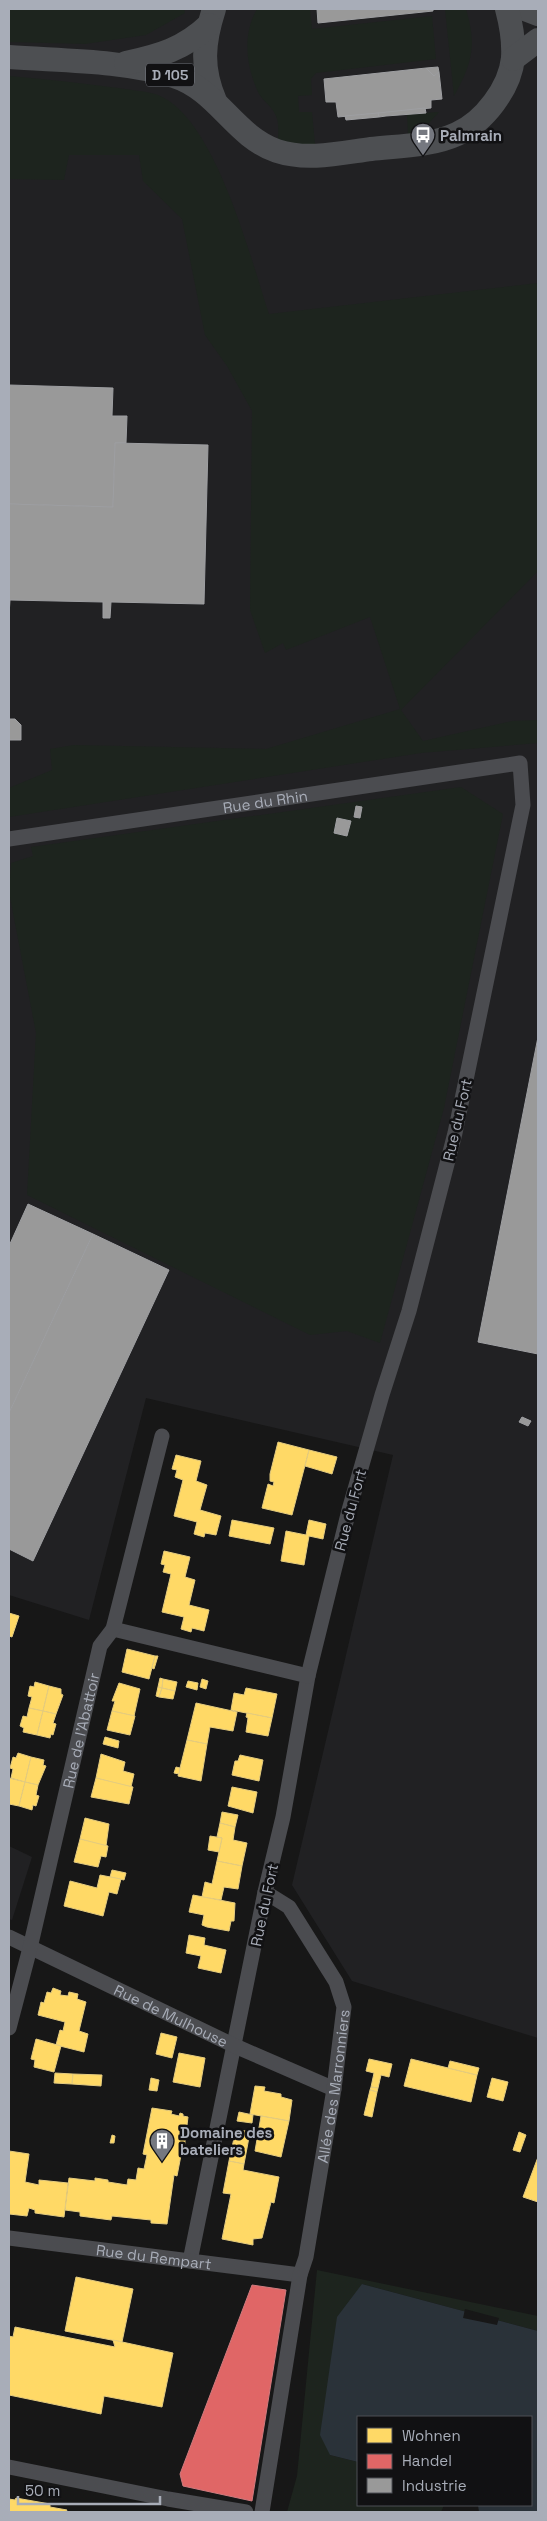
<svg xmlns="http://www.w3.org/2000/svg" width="547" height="2521" font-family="'Space Grotesk',sans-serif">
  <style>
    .built { fill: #212123 }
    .green { fill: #1d241e }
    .water { fill: #2a3239 }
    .pier { fill: #171717 }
    .homes { fill: #ffd966; stroke: #e5cc7f }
    .shops { fill: #e06666; stroke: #cf7b7f }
    .industry { fill: #999; stroke: #9e9fa2 }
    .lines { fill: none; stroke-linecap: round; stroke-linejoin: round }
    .minor { stroke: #4b4c50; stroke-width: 15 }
    .primary { stroke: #4d4f52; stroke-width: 24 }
    .labels { text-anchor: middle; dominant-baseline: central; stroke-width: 5; stroke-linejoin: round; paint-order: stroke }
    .shield { fill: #111113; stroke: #7b7e86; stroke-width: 1 }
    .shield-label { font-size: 14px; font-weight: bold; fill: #a8adb8 }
    .poi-label { font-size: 15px; font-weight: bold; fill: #a8adb8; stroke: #111113; text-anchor: start }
    .street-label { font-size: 15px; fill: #a8adb8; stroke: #111113 }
  </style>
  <rect width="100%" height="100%" fill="#171717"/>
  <g class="built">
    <path d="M9,9H538V2038L352,1981L292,1885L393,1455L146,1398L89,1620L9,1595Z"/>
    <path d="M9,1846L32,1857L12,1920L9,1919Z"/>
  </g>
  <g class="green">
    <path d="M9,9H184L185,13L146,35L85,44L9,42Z"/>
    <path d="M257,9H310L312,29L432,16L436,59L316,73L311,79L312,95L298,96L299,112H312L315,144H293L278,142C278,135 279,125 277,119C275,109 264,102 259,94C246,67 242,35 257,9Z"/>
    <path d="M445,9H466C477,46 472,63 454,96Z"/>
    <path d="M9,76C45,79 81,83 118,88C130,90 144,91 155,94C215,113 251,261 269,314L538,283V571L401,710L423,741L512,721L538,720V743L421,753L9,817V788L52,770L50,749L74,745L266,749L400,709L370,617L286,650L283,643L265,653L250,610L252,411L227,366L205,335L182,219L143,181L139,155H69L64,180L9,179Z"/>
    <path d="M439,112L419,134L408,135L407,114Z"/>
    <path d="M461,787L503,814L444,1108L380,1343L347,1331L310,1335L27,1195L36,1033L9,892L11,863L33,856L31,847Z"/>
    <path d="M317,2270L538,2316V2331L362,2284L330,2455L358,2462V2505H444L441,2512H287L297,2476Z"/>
  </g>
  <path class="water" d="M362,2284L538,2331V2512H479L478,2505H531V2417H358V2462L330,2455L320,2435L337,2317Z"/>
  <path class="pier" d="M465,2309L499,2318L497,2325L463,2318Z"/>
  <g class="homes">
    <path d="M278,1442L309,1450L292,1515L262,1508L268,1484L273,1486L274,1482L270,1481V1474Z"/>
    <path d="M309,1450L337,1457L332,1474L305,1466Z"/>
    <path d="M176,1455L201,1461L196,1481L207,1485L200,1510L221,1516L216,1535L205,1533L204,1537L194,1534L197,1522L174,1516L183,1480L175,1477L177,1470L172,1469Z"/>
    <path d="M232,1520L274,1528L270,1544L229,1536Z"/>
    <path d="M309,1520L326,1524L323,1539L309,1536L304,1565L281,1561L286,1531L306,1535Z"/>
    <path d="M164,1551L190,1557L185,1577L195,1580L189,1605L209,1610L204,1631L192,1628L191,1632L181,1629L184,1617L162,1612L171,1574L163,1572L165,1565L161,1564Z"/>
    <path d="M9,1613L19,1616L12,1637L9,1636Z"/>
    <path d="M127,1649L155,1656L149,1679L122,1672Z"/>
    <path d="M155,1656H158L154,1669L152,1668Z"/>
    <path d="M160,1678L163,1679L162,1688L158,1687Z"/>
    <path d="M163,1679L177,1682L175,1691L162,1688Z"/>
    <path d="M202,1679L208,1681L206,1689L200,1687Z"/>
    <path d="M188,1681L198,1683L197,1690L186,1687Z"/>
    <path d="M35,1682L49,1686L43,1711L29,1708L32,1697L28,1696L30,1686L34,1687Z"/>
    <path d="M119,1683L140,1689L134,1716L112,1711L115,1701H112Z"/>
    <path d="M49,1686L61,1689V1694L63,1695L56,1714L43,1711Z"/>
    <path d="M158,1687L162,1688L159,1697L156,1696Z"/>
    <path d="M162,1688L175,1691L173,1699L159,1697Z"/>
    <path d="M246,1688L277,1694L272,1718L231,1710L234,1693L244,1695Z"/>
    <path d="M196,1703L237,1712L233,1731L210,1727L207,1744L187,1740Z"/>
    <path d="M29,1708L43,1711L37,1735L23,1732L24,1728L20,1726L23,1716L27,1717Z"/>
    <path d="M43,1711L56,1714L53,1723L56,1724L53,1735L51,1734L50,1738L37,1735Z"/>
    <path d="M112,1711L135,1716L130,1735L107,1730Z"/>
    <path d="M247,1713L272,1718L268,1736L246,1732L248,1718L246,1717Z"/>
    <path d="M105,1737L119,1741L118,1748L103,1744Z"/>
    <path d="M187,1740L207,1744L201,1781L178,1776Z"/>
    <path d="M18,1753L31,1757L25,1782L11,1778L13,1769L10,1768L13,1757L16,1758Z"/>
    <path d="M101,1754L125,1762L123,1771L134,1774L131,1787L96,1778Z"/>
    <path d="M240,1755L263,1760L259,1781L232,1775L235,1761H238Z"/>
    <path d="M31,1757L44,1760L43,1765L46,1766L38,1785L25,1782Z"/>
    <path d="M176,1767L180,1768L179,1774L174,1773Z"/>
    <path d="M9,1778L25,1782L19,1806L9,1804Z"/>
    <path d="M96,1778L133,1787L129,1804L91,1797Z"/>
    <path d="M25,1782L38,1785L36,1795L39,1796L36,1806L33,1805L32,1810L19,1806Z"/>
    <path d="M232,1787L257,1792L253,1813L228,1806Z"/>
    <path d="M222,1812L238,1815L235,1827L220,1823Z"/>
    <path d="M85,1818L109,1824L106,1846L80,1839Z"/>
    <path d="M220,1823L235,1827L233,1840L247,1843L242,1866L217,1861L222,1838L217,1837Z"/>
    <path d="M210,1836L222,1838L219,1852L208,1850Z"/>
    <path d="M80,1839L108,1846L106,1857L101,1856L98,1867L74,1862Z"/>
    <path d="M217,1861L242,1866L238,1889L224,1887L221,1900L202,1897L205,1882L212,1884Z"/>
    <path d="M112,1870L126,1873L124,1880L110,1877Z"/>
    <path d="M100,1875L121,1879L117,1894L109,1892L103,1916L64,1906L70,1881L97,1888Z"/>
    <path d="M193,1895L235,1903L234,1921H231L229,1931L207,1927L202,1925L204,1915L189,1912Z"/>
    <path d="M189,1935L205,1938L204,1945L226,1950L221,1973L198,1968L201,1956L186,1953Z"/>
    <path d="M53,1988L61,1991L60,1995L68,1996L69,1992L78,1994L77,1999L86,2002L79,2031L88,2034L84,2052L56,2045L60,2030L63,2031L65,2022L38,2015L41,2002L44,2003L47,1992L51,1993Z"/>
    <path d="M161,2033L177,2037L172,2058L156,2054Z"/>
    <path d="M36,2039L61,2046L54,2072L34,2067L35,2060L31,2059Z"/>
    <path d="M179,2053L205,2058L200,2087L173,2082Z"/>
    <path d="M369,2059L392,2064L389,2077L381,2075L378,2088L371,2087L374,2073L366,2071Z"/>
    <path d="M411,2059L477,2075L471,2102L404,2086Z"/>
    <path d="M450,2061L479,2068L477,2075L448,2068Z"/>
    <path d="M55,2073L73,2074L72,2084L54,2083Z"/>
    <path d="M73,2074L102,2075L101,2086L72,2084Z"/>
    <path d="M151,2078L159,2080L157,2091L149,2090Z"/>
    <path d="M492,2078L508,2082L503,2101L487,2097Z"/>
    <path d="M255,2086L265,2087L264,2091L281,2094V2097L292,2100L289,2121L250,2114Z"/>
    <path d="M371,2087L378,2088L377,2092L370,2090Z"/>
    <path d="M370,2090L377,2092L372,2117L364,2115Z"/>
    <path d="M152,2108L172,2111L171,2114L179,2116L180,2113L183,2114V2116L188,2117L184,2150H182L177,2176L174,2175L167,2224L151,2223V2220L112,2216L111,2220L80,2216V2212L65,2210L69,2178L95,2181V2178L108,2180V2182L127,2185L128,2179L136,2180L138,2168L144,2169L147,2155L143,2154Z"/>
    <path d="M239,2112L253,2115L252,2123L237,2121Z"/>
    <path d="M261,2116L289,2121L281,2157L255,2151Z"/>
    <path d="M236,2129L250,2132L244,2164L229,2161Z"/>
    <path d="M519,2132L526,2135L520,2152L513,2150Z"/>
    <path d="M112,2135L115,2136L114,2143H110Z"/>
    <path d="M9,2151L29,2154L25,2182L39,2185V2180L68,2183L64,2217L35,2213V2210L29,2208L27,2216L9,2214Z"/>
    <path d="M538,2157V2202L523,2197Z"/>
    <path d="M229,2161L244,2164L243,2170L279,2177L274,2203L271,2202L262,2238L253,2239V2245L222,2239L231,2194L223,2193Z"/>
    <path d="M76,2277L133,2289L122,2342L65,2331Z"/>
    <path d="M15,2327L115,2347L113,2340L173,2353L162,2407L104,2396L101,2414L9,2395V2336L13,2337Z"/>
    <path d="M16,2498L50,2504V2507L67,2510L66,2512H9V2499L15,2500Z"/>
  </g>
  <path class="shops" d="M252,2285L286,2290L252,2501L183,2486L180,2474Z"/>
  <g class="industry">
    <path d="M317,9H433V11L318,23Z"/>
    <path d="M438,67L439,72L434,76L426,68Z"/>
    <path d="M426,68L434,76L439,72L442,99L431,100V108L338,117L336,102H326L324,79Z"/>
    <path d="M425,108L426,113L386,116L379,117L378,113Z"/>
    <path d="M378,113L379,117L346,120L345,116Z"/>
    <path d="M9,385L113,388L112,416H127L126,443H115L113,507L9,504Z"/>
    <path d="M115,443L208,445L204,604L111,602L110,618H103V602L10,600L9,615V504L113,507Z"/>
    <path d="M9,719H15L21,725V740H9Z"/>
    <path d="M356,806L362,807L360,818L354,817Z"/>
    <path d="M337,818L351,821L347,836L334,833Z"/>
    <path d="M538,1037V1354L478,1342Z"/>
    <path d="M28,1204L93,1234L9,1413V1246Z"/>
    <path d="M93,1234L169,1270L33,1561L9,1549V1413Z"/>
    <path d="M522,1417L531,1421L528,1426L519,1422Z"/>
  </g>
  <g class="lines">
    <g class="minor">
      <path id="s1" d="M9,839L520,763L523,805L455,1133L409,1311L382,1395L349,1510L308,1676L283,1817L265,1892L190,2261"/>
      <path d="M113,1629L308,1676"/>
      <path id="s2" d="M9,1937L235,2046L334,2089"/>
      <path id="s3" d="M9,2028L30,1948L100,1646L113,1629L162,1436"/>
      <path id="s4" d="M9,2238L300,2275"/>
      <path d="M9,2467L168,2499L246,2512"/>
      <path id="s5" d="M262,2512L300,2275L306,2257L334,2089L344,2007L336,1982L289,1907L265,1892"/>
    </g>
    <g class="primary">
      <path d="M214,9C203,43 201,68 215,101"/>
      <path d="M525,9L538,14"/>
      <path d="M9,57C64,61 121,60 174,76C218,90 234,136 277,151C307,161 341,153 371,149C398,146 431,146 457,134C484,122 510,88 513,58C514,42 511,24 507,9"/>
      <path d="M513,59L538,40"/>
      <path d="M126,63C159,56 184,49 209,25"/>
    </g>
  </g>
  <defs>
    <symbol id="bus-pin" viewBox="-11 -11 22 30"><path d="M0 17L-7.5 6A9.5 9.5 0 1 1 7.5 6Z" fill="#757880" stroke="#111113"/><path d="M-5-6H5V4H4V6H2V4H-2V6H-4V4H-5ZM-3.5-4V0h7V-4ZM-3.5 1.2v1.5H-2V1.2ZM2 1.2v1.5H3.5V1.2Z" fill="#fff"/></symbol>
    <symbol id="building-pin" viewBox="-11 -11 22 30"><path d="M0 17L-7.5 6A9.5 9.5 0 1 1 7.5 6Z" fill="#757880" stroke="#111113"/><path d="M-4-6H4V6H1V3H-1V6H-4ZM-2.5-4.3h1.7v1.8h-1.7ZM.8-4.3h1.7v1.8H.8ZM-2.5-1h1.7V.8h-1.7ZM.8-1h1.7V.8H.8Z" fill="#fff"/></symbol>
  </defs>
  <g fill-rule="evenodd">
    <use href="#bus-pin" x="409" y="121" width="28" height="38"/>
    <use href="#building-pin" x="148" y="2127" width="28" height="38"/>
  </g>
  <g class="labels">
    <rect class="shield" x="146" y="63.5" width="48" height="23" rx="4"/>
    <g class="shield-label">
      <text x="170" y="75">D 105</text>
    </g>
    <g class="poi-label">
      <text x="440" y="135">Palmrain</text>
      <text x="180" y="2132">Domaine des<tspan x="180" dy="17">bateliers</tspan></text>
    </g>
    <g class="street-label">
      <text stroke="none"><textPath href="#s1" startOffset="259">Rue du Rhin</textPath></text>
      <text transform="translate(457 1120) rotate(-77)">Rue du Fort</text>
      <text transform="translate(350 1510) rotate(-75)">Rue du Fort</text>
      <text stroke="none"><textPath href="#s3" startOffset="306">Rue de l'Abattoir</textPath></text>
      <text transform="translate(264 1905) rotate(-78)">Rue du Fort</text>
      <text stroke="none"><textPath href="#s2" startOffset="180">Rue de Mulhouse</textPath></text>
      <text stroke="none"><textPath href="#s5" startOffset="432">Allée des Marronniers</textPath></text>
      <text stroke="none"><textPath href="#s4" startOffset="146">Rue du Rempart</textPath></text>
    </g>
  </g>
  <rect width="547" height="2521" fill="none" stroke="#a8adb8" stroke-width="20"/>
  <rect x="357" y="2416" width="175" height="90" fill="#111113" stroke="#4d4f55"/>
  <rect x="367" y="2428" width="25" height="15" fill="#ffd966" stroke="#4d4f55"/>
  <text x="402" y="2441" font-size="15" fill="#a8adb8">Wohnen</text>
  <rect x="367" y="2454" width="25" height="15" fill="#e06666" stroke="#4d4f55"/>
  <text x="402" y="2466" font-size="15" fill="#a8adb8">Handel</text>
  <rect x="367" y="2478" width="25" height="15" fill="#999999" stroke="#4d4f55"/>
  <text x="402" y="2491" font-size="15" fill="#a8adb8">Industrie</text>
  <path d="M18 2496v8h142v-8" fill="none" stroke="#a8adb8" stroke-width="2.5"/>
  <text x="25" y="2496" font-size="15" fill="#a8adb8" stroke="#111113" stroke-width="4" paint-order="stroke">50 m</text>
</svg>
